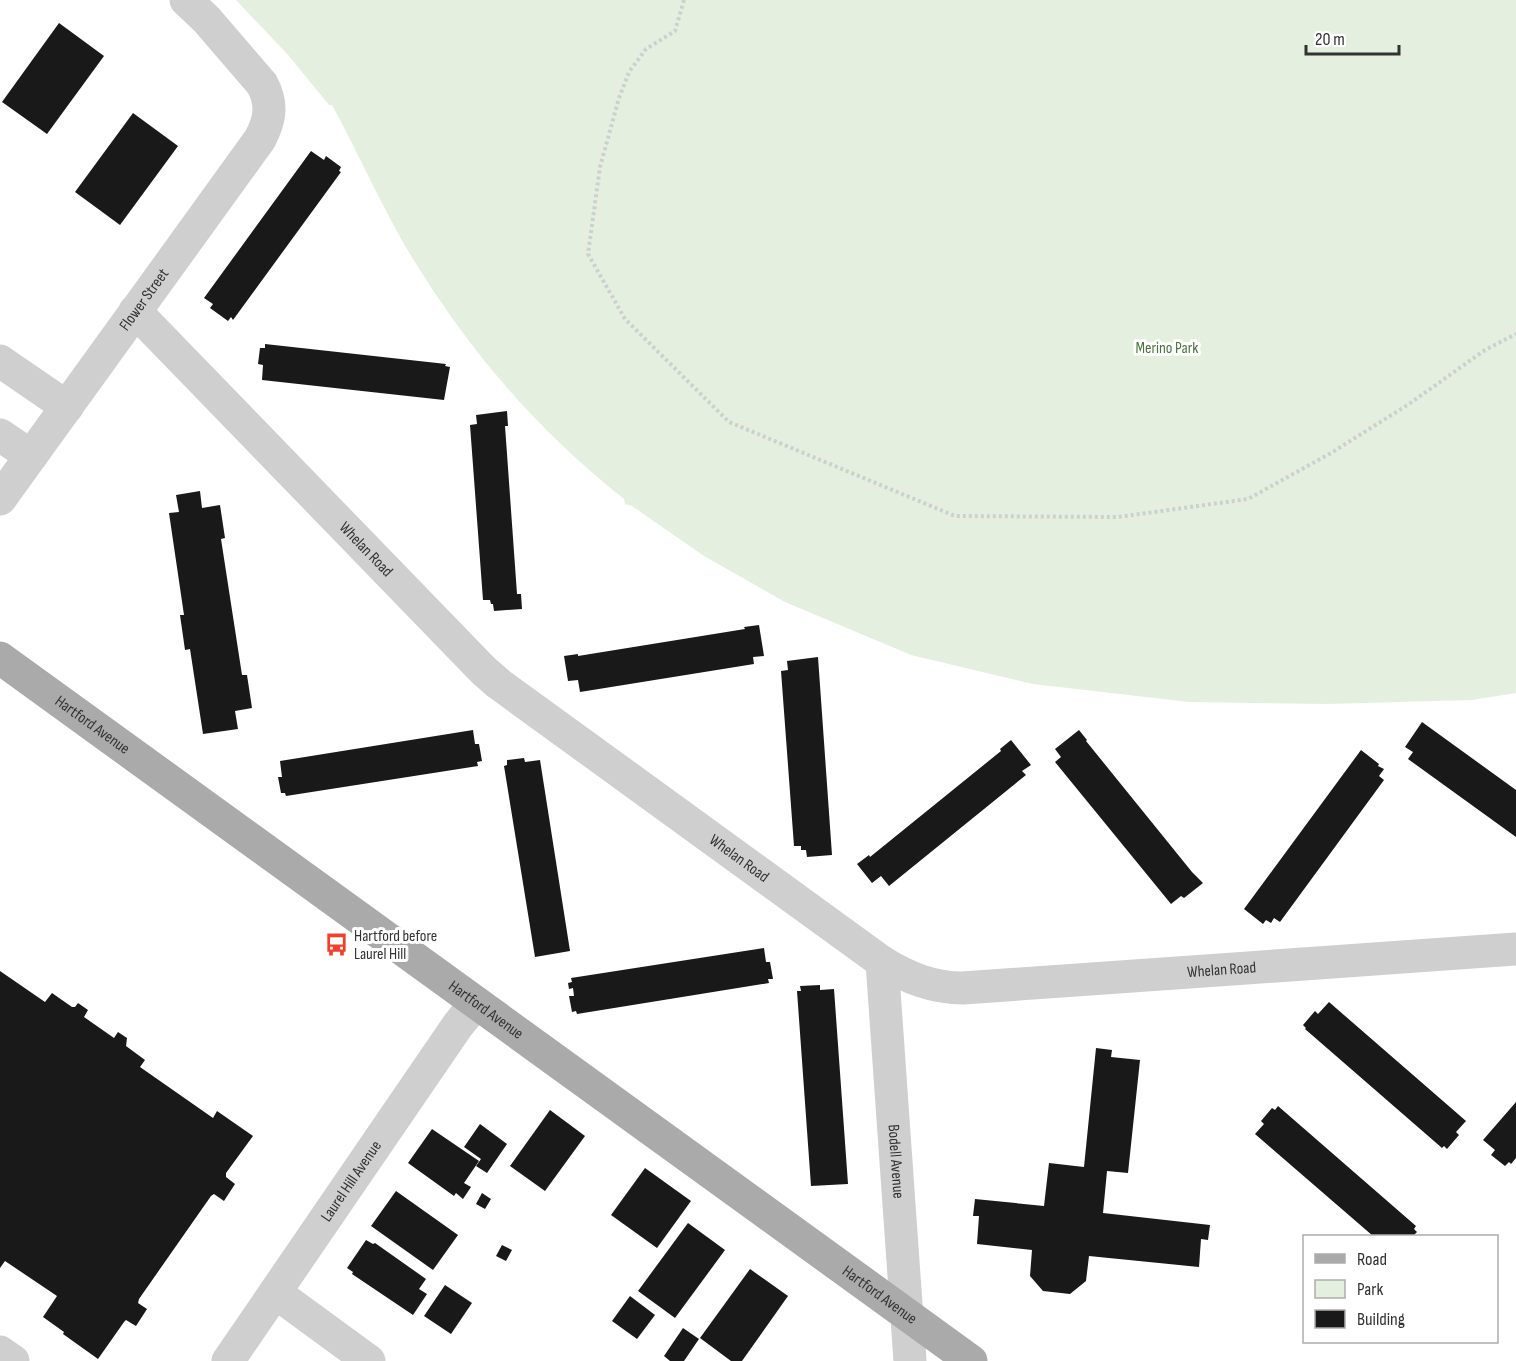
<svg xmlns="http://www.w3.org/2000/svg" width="1516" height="1361" font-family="'Sofia Sans Condensed',sans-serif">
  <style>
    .green { fill: #e5efe0 }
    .building { fill: #191919 }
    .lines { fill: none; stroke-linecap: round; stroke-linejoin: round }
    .path { stroke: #cfcfcf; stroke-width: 4; stroke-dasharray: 3 3; stroke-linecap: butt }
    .minor { stroke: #cfcfcf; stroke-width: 33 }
    .major { stroke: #aaa; stroke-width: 33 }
    .labels { text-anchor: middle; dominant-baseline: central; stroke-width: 6; stroke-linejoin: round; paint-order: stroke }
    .street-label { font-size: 16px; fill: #323232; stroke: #fff }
    .park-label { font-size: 16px; fill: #4b723b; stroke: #fff }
    .poi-label { font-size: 16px; fill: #323232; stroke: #fff; text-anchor: start }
  </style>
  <rect width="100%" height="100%" fill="#fff"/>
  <path class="green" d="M236,0H1516V693L1472,700L1327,704L1189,702L1033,684L911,655L785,602L704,556L632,506L625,504L624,499C537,430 471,353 413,259C383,210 360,156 332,105H329L289,56Z"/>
  <g class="building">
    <path d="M59,23L104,56L47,134L2,102Z"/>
    <path d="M133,113L178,146L120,225L75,192Z"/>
    <path d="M311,151L324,160L326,156L341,167L339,171L341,172L233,320L231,317L228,321L210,308L213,304L204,298Z"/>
    <path d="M265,344L446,364L445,366L450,367L444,400L262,380L263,365L258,364L260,348H265Z"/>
    <path d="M507,411L508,426H505L517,594H521L522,609L494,611L493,604H491L490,600H483L470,425L477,424L476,415Z"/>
    <path d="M200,491L202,508L220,505L225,538L221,539L242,675H247L252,708L235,711L238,729L203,734L190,649L185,650L180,615H184L169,513L179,512L176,495Z"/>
    <path d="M759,625L764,656L753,657L754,664L580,692L578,680L568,681L564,656L578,654V656L745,629L744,627Z"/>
    <path d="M818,657L832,855L807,857L806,850H801V846H794L781,671L788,670L787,661Z"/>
    <path d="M1422,722L1516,790V837L1408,759L1413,752L1405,747Z"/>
    <path d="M473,730L475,744H479L482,761L477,762L478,766L286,796L285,793H281L278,777H282L280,761Z"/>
    <path d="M1079,730L1087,740L1086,741L1192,872L1203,883L1184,898L1181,896L1171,904L1055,762L1061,757L1055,749Z"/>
    <path d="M1011,740L1031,765L1022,771L1026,775L889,886L881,876L872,883L857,864L869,855L870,857L1001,751L1000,749Z"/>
    <path d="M1361,750L1379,764L1378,766L1384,769L1379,776L1384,780L1280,922L1274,918L1271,923L1266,920L1263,924L1244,909Z"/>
    <path d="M524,758L525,762L540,760L570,951L535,957L504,766L507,765V760Z"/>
    <path d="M764,948L766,962H770L773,979H768L769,983L577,1014L576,1011L572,1012L569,996H574L573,988L569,989L568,983L572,982L571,978Z"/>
    <path d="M0,971L45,1002L52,993L72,1007H75L78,1003L88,1010L84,1017L114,1038L118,1032L127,1038L126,1046L145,1060L140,1067L213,1118L217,1111L253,1136L226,1173V1177L235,1184L224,1201L214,1194L211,1196L139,1299L138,1303L147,1309L136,1326L126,1320L124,1322L98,1359L63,1334L64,1332L43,1317L57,1296L5,1261L0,1268Z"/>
    <path d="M820,985V990L834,989L848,1184L811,1186L797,991H801L800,986Z"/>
    <path d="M1329,1002L1466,1121L1456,1132L1459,1135L1447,1149L1444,1146L1442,1148L1305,1029L1306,1028L1303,1025L1315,1011L1318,1014Z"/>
    <path d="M1096,1048L1112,1050L1111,1057L1140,1060L1128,1173L1107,1171L1103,1213L1210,1225L1208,1240L1201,1239L1199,1267L1089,1256L1086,1281L1070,1294L1043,1291L1030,1276L1032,1250L977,1244L979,1216H973L975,1199L1044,1206L1049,1163L1084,1167Z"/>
    <path d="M1516,1102V1158L1511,1164L1509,1162L1505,1166L1491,1155L1495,1150L1483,1140Z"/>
    <path d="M1278,1106L1416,1226L1414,1229L1417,1232L1413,1236H1373L1255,1134L1264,1124L1261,1121L1272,1108L1275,1110Z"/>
    <path d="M550,1110L585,1136L545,1191L510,1166Z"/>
    <path d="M480,1124L507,1144L487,1173L476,1166L481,1159L464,1147Z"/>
    <path d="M432,1129L479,1161L464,1183L471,1187L463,1199L456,1193L454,1196L408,1163Z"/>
    <path d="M645,1168L691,1201L657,1248L611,1215Z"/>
    <path d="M396,1191L458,1235L433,1270L371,1226Z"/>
    <path d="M482,1193L491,1199L485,1209L476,1204Z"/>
    <path d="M688,1223L725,1250L675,1318L638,1291Z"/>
    <path d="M366,1240L373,1244L375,1243L426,1279L419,1289L427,1294L413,1315L352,1274L353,1272L347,1268Z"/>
    <path d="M502,1245L512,1250L506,1261L496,1256Z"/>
    <path d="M750,1269L788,1296L742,1361H731L700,1338Z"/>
    <path d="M445,1285L472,1303L451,1334L424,1316Z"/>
    <path d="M630,1296L655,1315L637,1339L612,1321Z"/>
    <path d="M683,1328L699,1339L684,1361H670L664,1356Z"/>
  </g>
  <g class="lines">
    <path class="path" d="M684,0L675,31L646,49L629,72L619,98L600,167L588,254L625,319L729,422L955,516L1118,517L1248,499L1331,453L1409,404L1485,350L1516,334"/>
    <g class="minor">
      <path id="s1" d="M135,311L483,670L499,684L882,962C908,978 933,988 963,988L1516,949"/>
      <path d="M0,361L67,407"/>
      <path d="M0,435L31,456"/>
      <path id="s2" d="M0,499L260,139C270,120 273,104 262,84L207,20L186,0"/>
      <path id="s3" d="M882,962L910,1361"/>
      <path d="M276,1293L369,1361"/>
      <path d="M0,1352L13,1361"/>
      <path id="s4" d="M228,1361L458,1025L476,1003"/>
    </g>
    <path class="major" id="s5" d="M0,658L971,1361"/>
  </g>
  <defs>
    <symbol id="bus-bare" viewBox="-9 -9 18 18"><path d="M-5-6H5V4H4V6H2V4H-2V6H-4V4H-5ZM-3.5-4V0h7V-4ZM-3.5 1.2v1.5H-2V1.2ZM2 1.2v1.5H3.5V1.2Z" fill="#f23e2b" stroke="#fff" stroke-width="2.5" paint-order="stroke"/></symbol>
  </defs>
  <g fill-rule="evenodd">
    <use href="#bus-bare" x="320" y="928" width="33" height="33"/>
  </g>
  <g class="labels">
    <g class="street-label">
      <text stroke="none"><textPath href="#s2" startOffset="246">Flower Street</textPath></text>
      <text stroke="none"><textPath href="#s1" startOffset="332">Whelan Road</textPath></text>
      <text stroke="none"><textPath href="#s5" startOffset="114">Hartford Avenue</textPath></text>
      <text stroke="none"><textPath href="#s1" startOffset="818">Whelan Road</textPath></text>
      <text stroke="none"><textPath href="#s1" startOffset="1340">Whelan Road</textPath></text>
      <text stroke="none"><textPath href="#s5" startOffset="600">Hartford Avenue</textPath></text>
      <text stroke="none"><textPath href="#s3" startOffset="200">Bodell Avenue</textPath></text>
      <text stroke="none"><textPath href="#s4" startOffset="218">Laurel Hill Avenue</textPath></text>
      <text stroke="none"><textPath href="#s5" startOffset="1086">Hartford Avenue</textPath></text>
    </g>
    <g class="park-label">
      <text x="1167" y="348">Merino Park</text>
    </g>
    <g class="poi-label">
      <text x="354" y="936">Hartford before<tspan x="354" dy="18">Laurel Hill</tspan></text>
    </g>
  </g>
  <rect x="1303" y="1235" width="195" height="108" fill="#ffffff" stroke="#adadad" stroke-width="1.5"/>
  <rect x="1315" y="1254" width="30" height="9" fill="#aaaaaa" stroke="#adadad" stroke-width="1.5"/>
  <text x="1357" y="1265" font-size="18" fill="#323232">Road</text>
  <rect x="1315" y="1280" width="30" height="18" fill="#e5efe0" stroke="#adadad" stroke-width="1.5"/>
  <text x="1357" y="1295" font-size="18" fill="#323232">Park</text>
  <rect x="1315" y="1310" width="30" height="18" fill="#191919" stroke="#adadad" stroke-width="1.5"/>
  <text x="1357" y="1325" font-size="18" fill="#323232">Building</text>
  <path d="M1306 45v9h93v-9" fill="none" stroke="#323232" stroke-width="3"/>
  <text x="1315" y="45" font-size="18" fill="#323232" stroke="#ffffff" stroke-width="4.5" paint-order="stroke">20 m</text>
</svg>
